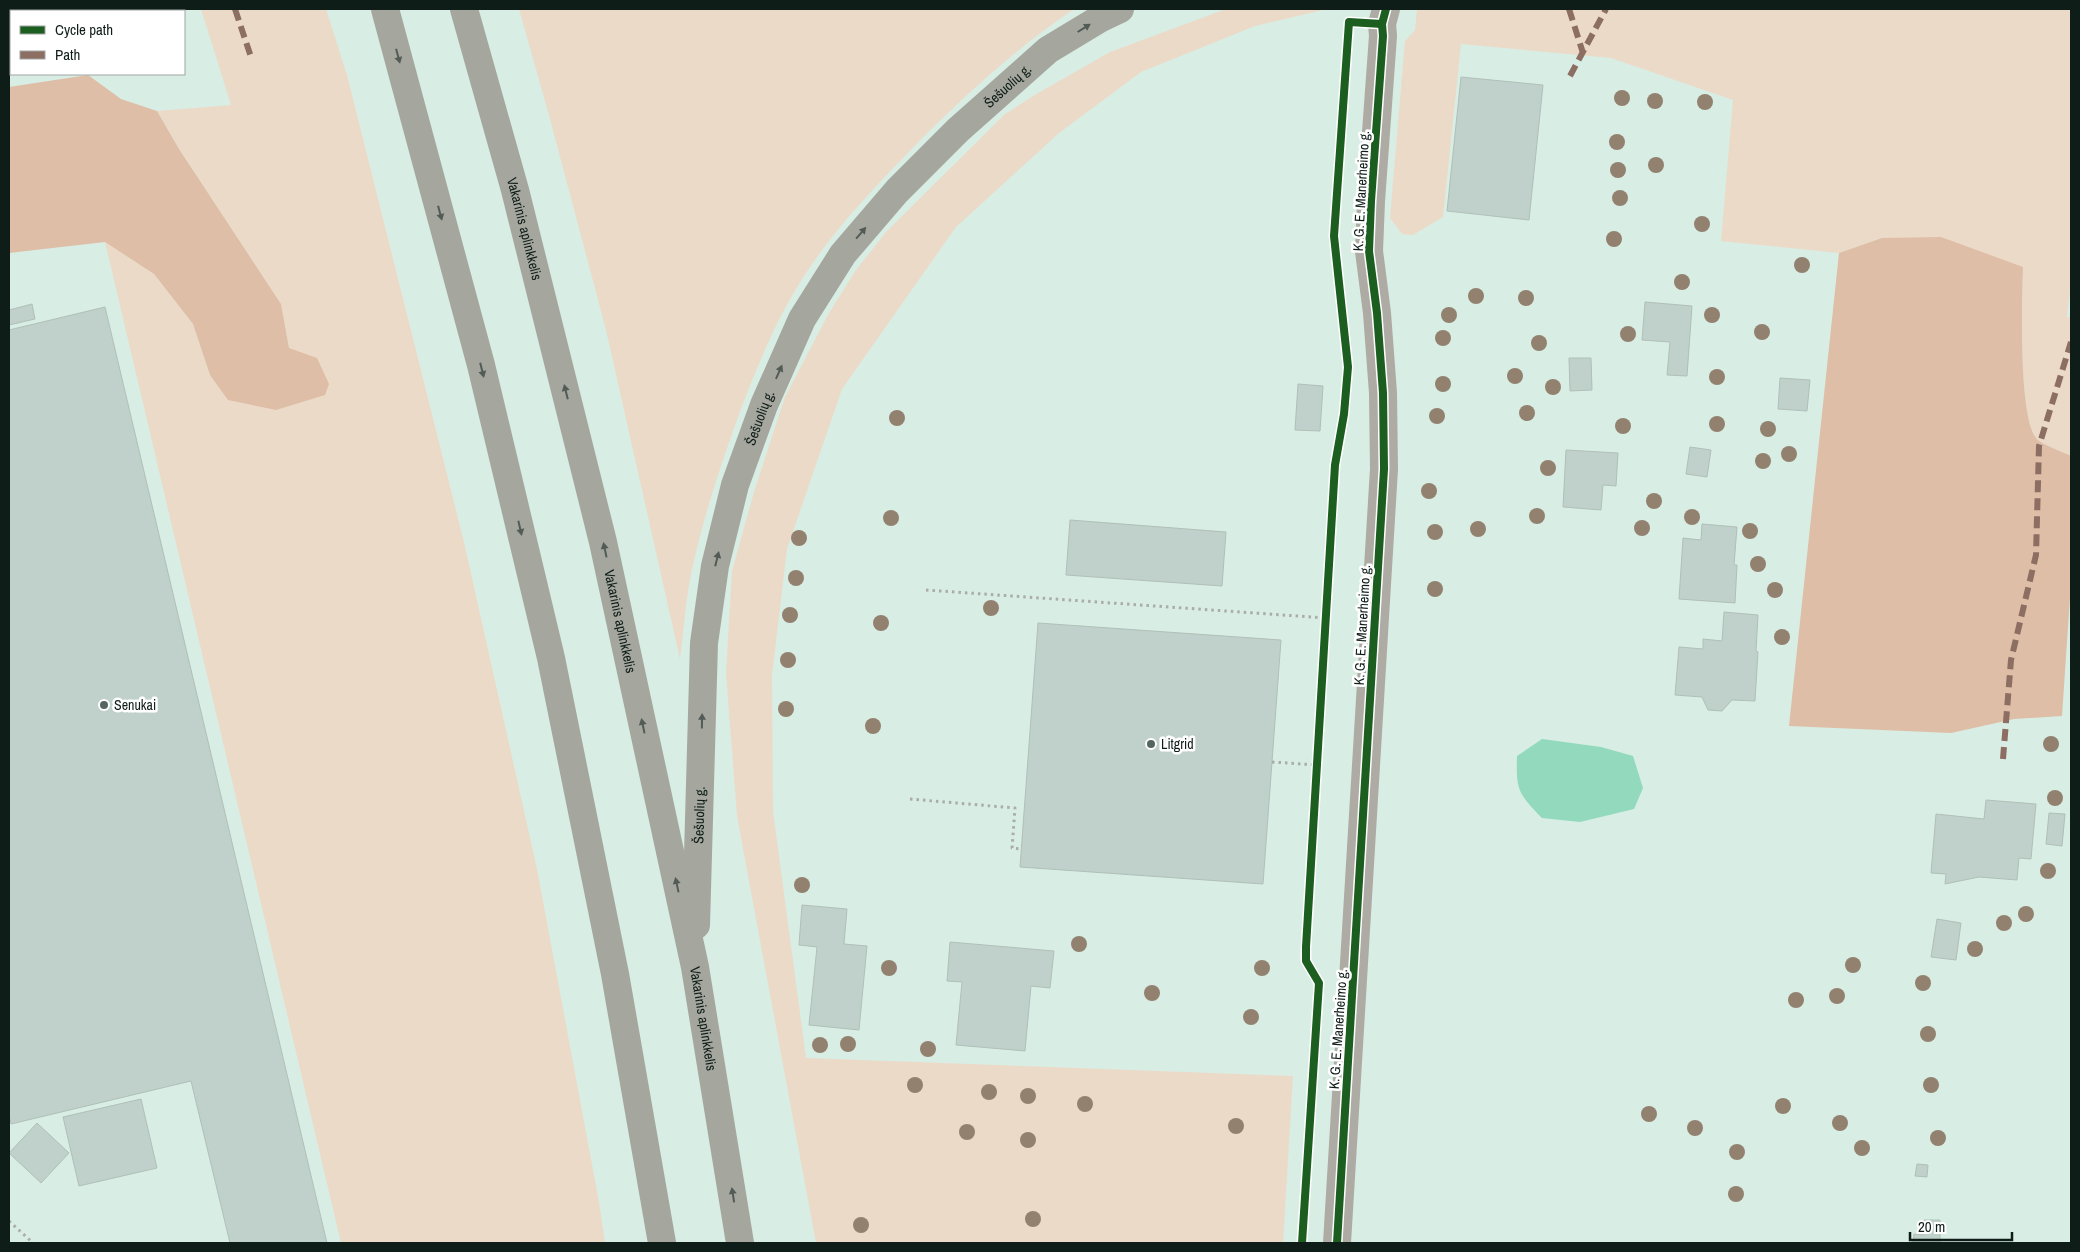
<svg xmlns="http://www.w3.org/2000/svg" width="2080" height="1252" font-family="'Archivo Narrow',sans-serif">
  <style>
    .green { fill: #ecdac8 }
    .forest { fill: #debea6 }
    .water { fill: #92d9be }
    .building { fill: #c0d0ca; stroke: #b0c0b9 }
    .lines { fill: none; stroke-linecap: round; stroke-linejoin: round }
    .path { stroke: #aaada7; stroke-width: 3; stroke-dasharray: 2.5 4; stroke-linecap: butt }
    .minor { stroke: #adaba3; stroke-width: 28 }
    .highway { stroke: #a5a79f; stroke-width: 28 }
    .quiet { stroke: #8d6e63; stroke-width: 6; stroke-dasharray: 12 6; stroke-linecap: butt }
    .cycleway-casing { stroke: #fff; stroke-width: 11 }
    .cycleway { stroke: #1b5e20; stroke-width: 8 }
    .tree { fill: #92816f }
    .oneway { fill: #525b55 }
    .poi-dot { fill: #55665f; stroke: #fff; stroke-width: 2 }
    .labels { text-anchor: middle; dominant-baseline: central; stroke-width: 5; stroke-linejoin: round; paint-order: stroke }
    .street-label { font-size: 14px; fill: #0f1d18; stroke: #fff }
    .poi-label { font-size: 14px; fill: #0f1d18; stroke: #fff; text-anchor: start }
  </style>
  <rect width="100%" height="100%" fill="#d8ede4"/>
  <g class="green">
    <path d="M201,9H326L347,75L464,542L537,869L599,1202L605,1243H341L105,242L154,274L193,324L210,375L289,348L281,304L179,149L157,111L231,105Z"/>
    <path d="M519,9H1074C1012,51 956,103 904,157C861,201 819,247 789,301C770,335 756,370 742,406C723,458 705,511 693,565C686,595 684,628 680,659L606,330L550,119Z"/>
    <path d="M1226,9H1327L1255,26L1141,72L1059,133L956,227L842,389L787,549L772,675L773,811L806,1058L1293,1076L1283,1243H816L737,816L726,673L732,571L754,492L785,397L829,313L856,270L887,231L1005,114L1033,96L1110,52Z"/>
    <path d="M1417,9H2071V281L2067,317H2071V456C2063,452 2043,445 2037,439C2018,421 2022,296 2023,267L1882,238L1839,253L1721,241L1733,100L1611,58L1461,44L1443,217L1413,235L1402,234L1390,218L1405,41L1415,30Z"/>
  </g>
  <g class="forest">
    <path d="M88,75L121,99L157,111L179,149L281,304L289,348L317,358L329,384L325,395L276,410L228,400L210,375L193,324L154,274L105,242L9,253V87Z"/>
    <path d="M1941,237L2023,267C2022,296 2018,420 2037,439C2043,445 2063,452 2071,456V582L2062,716L2014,719L1951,733L1789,726L1839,253L1882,238Z"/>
  </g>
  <path class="water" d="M1542,739L1601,747L1633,756L1643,788L1634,809L1580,822L1542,818C1518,793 1516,791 1517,756Z"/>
  <g class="building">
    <path d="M1461,77L1543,85L1529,220L1447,211Z"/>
    <path d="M1645,302L1692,306L1687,376L1667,375L1670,342L1642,340Z"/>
    <path d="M32,304L35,319L9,325V310Z"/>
    <path d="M105,307L327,1243H230L191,1081L11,1124L9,1115V330Z"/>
    <path d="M1569,358H1591L1592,390L1570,391Z"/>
    <path d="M1780,378L1810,380L1807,411L1778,409Z"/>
    <path d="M1298,384L1323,386L1320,431L1295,430Z"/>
    <path d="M1690,447L1711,450L1707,477L1686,474Z"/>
    <path d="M1566,450L1618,453L1616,486L1603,485L1601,510L1563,507Z"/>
    <path d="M1070,520L1226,532L1222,586L1066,575Z"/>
    <path d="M1702,524L1737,527L1734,565H1737L1735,603L1679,599L1683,538L1701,540Z"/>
    <path d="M1724,612L1758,615L1756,651L1758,652L1755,701L1732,700L1722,711L1708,710L1702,697L1675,695L1679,647L1703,649V639L1722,641Z"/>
    <path d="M1038,623L1281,640L1263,884L1020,867Z"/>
    <path d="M1986,800L2036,804L2031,859L2019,858L2017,880L1979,877L1945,884L1946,874L1931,873L1936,814L1984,819Z"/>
    <path d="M2049,813L2065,814L2062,846L2046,844Z"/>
    <path d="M802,905L847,909L844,944L867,946L859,1030L809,1025L817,947L799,945Z"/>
    <path d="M1937,919L1961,923L1956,960L1931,957Z"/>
    <path d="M950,942L1054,951L1050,988L1031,986L1025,1051L956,1045L962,982L947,981Z"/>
    <path d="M141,1099L157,1168L79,1186L63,1117Z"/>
    <path d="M37,1123L69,1153L41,1183L9,1153Z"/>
    <path d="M1917,1164L1928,1165L1927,1177L1915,1176Z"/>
    <path d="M1924,1220H1940V1243H1913L1914,1234L1924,1235Z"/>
  </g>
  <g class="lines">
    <g class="path">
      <path d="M926,590L1326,618"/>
      <path d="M1272,762L1317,765"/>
      <path d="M910,799L1015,808L1012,848L1022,849"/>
      <path d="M9,1221L33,1243"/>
    </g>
    <path class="minor" d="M1337,1243L1384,469L1383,393L1377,313L1369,251L1371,201L1383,36L1382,24L1386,9"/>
    <g class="highway">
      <path d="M385,9L481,365L551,658L615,974L662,1243"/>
      <path id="s1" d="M464,9L515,190L603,542L695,967L740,1243"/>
      <path id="s2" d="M696,925L704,643L715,566L735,485L764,405L802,319L843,254L897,191L958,130L1048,50L1101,18L1120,9"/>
    </g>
    <g class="quiet">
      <path d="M235,9L251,57"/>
      <path d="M1569,9L1583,53"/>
      <path d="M1570,76L1606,9"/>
      <path d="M2003,759L2011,660L2036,555L2039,446L2071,342"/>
    </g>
    <defs>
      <g id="cycleway">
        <path d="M1302,1243L1319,983L1306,961V947L1335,465L1344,414L1348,367L1334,236L1349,22L1382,24"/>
        <path d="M1337,1243L1384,469L1383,393L1377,313L1369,251L1371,201L1383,36L1382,24L1386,9"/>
      </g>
    </defs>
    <use href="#cycleway" class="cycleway-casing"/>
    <use href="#cycleway" class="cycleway"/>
  </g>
  <g class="tree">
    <circle cx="1622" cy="98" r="8"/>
    <circle cx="1655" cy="101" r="8"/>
    <circle cx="1705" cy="102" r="8"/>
    <circle cx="1617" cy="142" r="8"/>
    <circle cx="1656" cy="165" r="8"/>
    <circle cx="1618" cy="170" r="8"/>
    <circle cx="1620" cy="198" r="8"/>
    <circle cx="1702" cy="224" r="8"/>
    <circle cx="1614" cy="239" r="8"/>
    <circle cx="1802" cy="265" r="8"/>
    <circle cx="1682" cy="282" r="8"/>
    <circle cx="1476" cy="296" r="8"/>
    <circle cx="1526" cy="298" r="8"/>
    <circle cx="1449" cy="315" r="8"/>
    <circle cx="1712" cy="315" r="8"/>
    <circle cx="1762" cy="332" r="8"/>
    <circle cx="1628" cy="334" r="8"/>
    <circle cx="1443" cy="338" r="8"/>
    <circle cx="1539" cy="343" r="8"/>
    <circle cx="1515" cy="376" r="8"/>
    <circle cx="1717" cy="377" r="8"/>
    <circle cx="1443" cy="384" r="8"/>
    <circle cx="1553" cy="387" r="8"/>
    <circle cx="1527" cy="413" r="8"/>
    <circle cx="1437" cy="416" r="8"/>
    <circle cx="897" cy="418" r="8"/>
    <circle cx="1717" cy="424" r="8"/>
    <circle cx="1623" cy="426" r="8"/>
    <circle cx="1768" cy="429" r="8"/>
    <circle cx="1789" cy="454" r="8"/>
    <circle cx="1763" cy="461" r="8"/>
    <circle cx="1548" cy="468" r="8"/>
    <circle cx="1429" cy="491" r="8"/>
    <circle cx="1654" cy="501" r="8"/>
    <circle cx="1537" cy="516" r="8"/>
    <circle cx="1692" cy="517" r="8"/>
    <circle cx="891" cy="518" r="8"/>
    <circle cx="1642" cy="528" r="8"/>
    <circle cx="1478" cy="529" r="8"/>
    <circle cx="1750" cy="531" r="8"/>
    <circle cx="1435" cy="532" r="8"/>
    <circle cx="799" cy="538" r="8"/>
    <circle cx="1758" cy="564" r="8"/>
    <circle cx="796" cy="578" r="8"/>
    <circle cx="1435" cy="589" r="8"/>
    <circle cx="1775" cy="590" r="8"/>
    <circle cx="991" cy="608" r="8"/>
    <circle cx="790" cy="615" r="8"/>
    <circle cx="881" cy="623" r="8"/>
    <circle cx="1782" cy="637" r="8"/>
    <circle cx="788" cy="660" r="8"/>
    <circle cx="786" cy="709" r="8"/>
    <circle cx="873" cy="726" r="8"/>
    <circle cx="2051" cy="744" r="8"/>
    <circle cx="2055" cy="798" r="8"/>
    <circle cx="2048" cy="871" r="8"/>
    <circle cx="802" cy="885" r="8"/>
    <circle cx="2026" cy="914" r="8"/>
    <circle cx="2004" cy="923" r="8"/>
    <circle cx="1079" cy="944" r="8"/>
    <circle cx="1975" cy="949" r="8"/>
    <circle cx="1853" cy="965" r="8"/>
    <circle cx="889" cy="968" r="8"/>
    <circle cx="1262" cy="968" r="8"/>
    <circle cx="1923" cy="983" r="8"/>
    <circle cx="1152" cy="993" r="8"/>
    <circle cx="1837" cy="996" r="8"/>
    <circle cx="1796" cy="1000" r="8"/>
    <circle cx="1251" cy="1017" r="8"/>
    <circle cx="1928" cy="1034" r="8"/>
    <circle cx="848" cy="1044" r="8"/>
    <circle cx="820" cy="1045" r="8"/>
    <circle cx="928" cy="1049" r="8"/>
    <circle cx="915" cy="1085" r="8"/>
    <circle cx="1931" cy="1085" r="8"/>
    <circle cx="989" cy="1092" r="8"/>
    <circle cx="1028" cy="1096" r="8"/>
    <circle cx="1085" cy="1104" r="8"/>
    <circle cx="1783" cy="1106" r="8"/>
    <circle cx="1649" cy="1114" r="8"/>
    <circle cx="1840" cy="1123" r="8"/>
    <circle cx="1236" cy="1126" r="8"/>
    <circle cx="1695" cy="1128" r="8"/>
    <circle cx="967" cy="1132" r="8"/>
    <circle cx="1938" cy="1138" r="8"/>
    <circle cx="1028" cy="1140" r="8"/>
    <circle cx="1862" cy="1148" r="8"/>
    <circle cx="1737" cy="1152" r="8"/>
    <circle cx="1736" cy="1194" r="8"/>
    <circle cx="1033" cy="1219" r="8"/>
    <circle cx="861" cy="1225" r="8"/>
  </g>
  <defs><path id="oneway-solid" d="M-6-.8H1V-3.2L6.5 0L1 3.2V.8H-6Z" transform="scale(1.25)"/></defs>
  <g class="oneway">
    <use href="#oneway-solid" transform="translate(1084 28) rotate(-32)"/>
    <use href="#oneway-solid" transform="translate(398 56) rotate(75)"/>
    <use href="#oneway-solid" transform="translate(440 213) rotate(75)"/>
    <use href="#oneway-solid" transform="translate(861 233) rotate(-49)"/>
    <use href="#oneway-solid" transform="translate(482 370) rotate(76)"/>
    <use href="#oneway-solid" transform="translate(779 372) rotate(-66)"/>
    <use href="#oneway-solid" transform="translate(566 392) rotate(-104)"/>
    <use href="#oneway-solid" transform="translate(520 528) rotate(77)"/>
    <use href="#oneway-solid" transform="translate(605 550) rotate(-102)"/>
    <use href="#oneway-solid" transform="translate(717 559) rotate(-76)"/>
    <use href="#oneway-solid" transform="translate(702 721) rotate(-89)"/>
    <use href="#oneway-solid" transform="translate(643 726) rotate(-102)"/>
    <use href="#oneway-solid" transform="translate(677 885) rotate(-102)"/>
    <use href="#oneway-solid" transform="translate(733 1195) rotate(-99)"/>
  </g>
  <g class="poi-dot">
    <circle cx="104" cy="705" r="5"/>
    <circle cx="1151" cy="744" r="5"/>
  </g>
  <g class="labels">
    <g class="street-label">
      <text stroke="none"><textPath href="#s2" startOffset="935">Šešuolių g.</textPath></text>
      <text transform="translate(1361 191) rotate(-87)">K. G. E. Manerheimo g.</text>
      <text stroke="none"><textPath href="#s1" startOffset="228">Vakarinis aplinkkelis</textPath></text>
      <text stroke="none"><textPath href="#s2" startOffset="515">Šešuolių g.</textPath></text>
      <text stroke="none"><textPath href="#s1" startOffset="632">Vakarinis aplinkkelis</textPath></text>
      <text transform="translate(1362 625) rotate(-87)">K. G. E. Manerheimo g.</text>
      <text stroke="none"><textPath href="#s2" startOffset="110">Šešuolių g.</textPath></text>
      <text stroke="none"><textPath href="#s1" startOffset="1038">Vakarinis aplinkkelis</textPath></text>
      <text transform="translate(1338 1029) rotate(-86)">K. G. E. Manerheimo g.</text>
    </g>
    <g class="poi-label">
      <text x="114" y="705">Senukai</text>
      <text x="1161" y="744">Litgrid</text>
    </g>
  </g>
  <rect width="2080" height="1252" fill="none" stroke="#0f1d18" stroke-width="20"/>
  <rect x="10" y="10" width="175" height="65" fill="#ffffff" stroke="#9fa5a3"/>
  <rect x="20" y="26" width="25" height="8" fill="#1b5e20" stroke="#9fa5a3"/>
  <text x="55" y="35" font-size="15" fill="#0f1d18">Cycle path</text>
  <rect x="20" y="51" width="25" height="8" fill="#8d6e63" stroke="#9fa5a3"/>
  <text x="55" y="60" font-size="15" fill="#0f1d18">Path</text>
  <path d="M1910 1232v8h102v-8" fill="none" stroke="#0f1d18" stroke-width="2.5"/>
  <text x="1918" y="1232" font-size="15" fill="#0f1d18" stroke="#ffffff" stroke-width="4" paint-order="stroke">20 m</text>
</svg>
